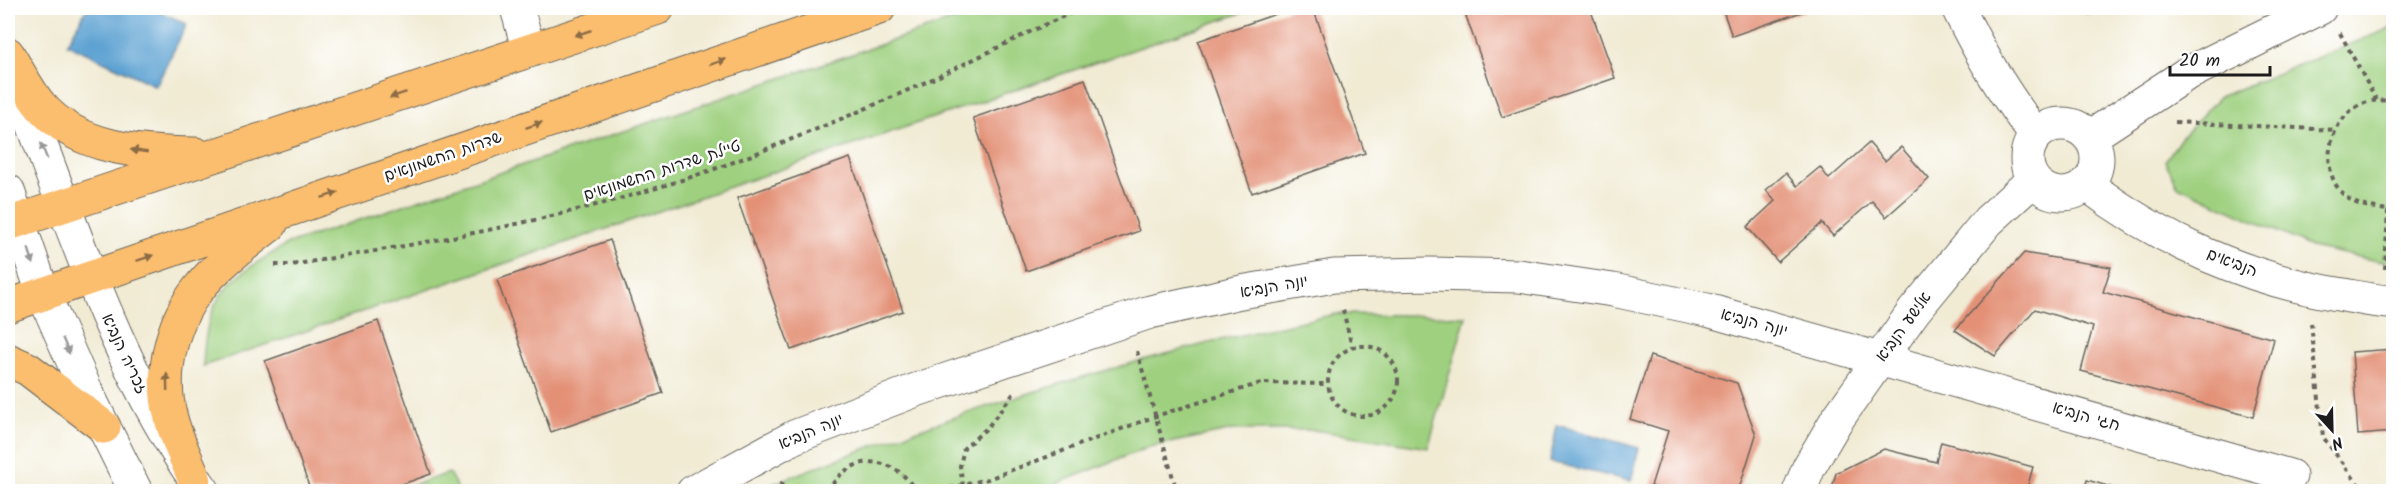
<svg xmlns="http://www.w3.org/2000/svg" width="2401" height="499" font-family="Kalam,'Playpen Sans Hebrew',sans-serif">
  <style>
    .green { fill: #9ed07f; stroke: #5d764e; stroke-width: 1.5 }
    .water { fill: #5ca1d1; stroke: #3c5e76; stroke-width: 1.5 }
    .building { fill: #e39076 }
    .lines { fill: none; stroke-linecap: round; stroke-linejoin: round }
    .minor-casing { stroke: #67645c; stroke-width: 35 }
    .major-casing { stroke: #67645c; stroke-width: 35 }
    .path { stroke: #67645c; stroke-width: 4; stroke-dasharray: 4.5 4.5; stroke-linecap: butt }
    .minor { stroke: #fff; stroke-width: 33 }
    .major { stroke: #fbbd6e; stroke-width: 33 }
    .oneway { fill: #8c6c45 }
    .oneway2 { fill: #999 }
    .labels { text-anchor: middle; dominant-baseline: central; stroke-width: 5; stroke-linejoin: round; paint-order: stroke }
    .street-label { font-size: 16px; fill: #1c1c1c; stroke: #fff }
  </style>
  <rect width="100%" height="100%" fill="#fff"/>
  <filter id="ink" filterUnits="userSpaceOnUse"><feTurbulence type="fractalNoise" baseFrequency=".0167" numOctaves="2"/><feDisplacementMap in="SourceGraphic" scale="12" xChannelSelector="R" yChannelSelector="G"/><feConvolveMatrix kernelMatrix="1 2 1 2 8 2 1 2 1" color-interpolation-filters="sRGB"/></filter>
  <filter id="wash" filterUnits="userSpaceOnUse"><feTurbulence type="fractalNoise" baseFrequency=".008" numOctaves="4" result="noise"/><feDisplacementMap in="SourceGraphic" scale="24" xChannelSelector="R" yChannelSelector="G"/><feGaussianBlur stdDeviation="1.35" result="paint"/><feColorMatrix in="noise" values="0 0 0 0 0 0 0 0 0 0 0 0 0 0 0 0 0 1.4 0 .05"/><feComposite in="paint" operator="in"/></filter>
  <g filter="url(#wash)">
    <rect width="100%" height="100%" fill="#f1ebd4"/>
    <g class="green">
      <path d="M989,8H1256L203,366C206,292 228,279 288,244Z"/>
      <path d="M2393,27V261H2377L2311,247L2178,186L2165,161L2181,138L2219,97Z"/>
      <path d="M1336,314L1466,316L1428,448L1314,430H1233L1149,447L1038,491H755C943,415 1137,355 1336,314Z"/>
      <path d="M449,473L459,491H395Z"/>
    </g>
    <g class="water">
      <path d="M87,8H152L187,24L156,86L67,44Z"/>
      <path d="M1557,425L1639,448L1631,481L1550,462Z"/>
    </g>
    <g id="blocks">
      <g class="building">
        <path d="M1293,8H1313L1365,153L1252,193L1198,41Z"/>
        <path d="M1463,8H1590L1615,78L1502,117Z"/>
        <path d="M1722,8H1813L1732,36Z"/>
        <path d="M2084,8H2106L2087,15Z"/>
        <path d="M1085,79L1139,231L1026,271L973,118Z"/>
        <path d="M1869,143L1885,161L1901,147L1929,179L1886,217L1872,201L1833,236L1822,223L1778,262L1747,227L1775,201L1766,190L1786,173L1797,186L1820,167L1829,179Z"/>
        <path d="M850,158L903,311L791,350L737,198Z"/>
        <path d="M610,240L663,393L551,432L497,280Z"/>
        <path d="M2024,253L2111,267L2103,292L2274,339L2253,417L2081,371L2093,327L2035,309L1995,356L1955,330Z"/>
        <path d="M378,321L431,474L380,492H311L265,361Z"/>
        <path d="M2394,349V432L2358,435L2352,352Z"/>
        <path d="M1650,356L1737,383L1756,435L1738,492H1668L1651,486L1668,431L1630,419Z"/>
        <path d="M1941,442L2033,467L2026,492H1831L1836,473L1884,449L1936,462Z"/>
        <path d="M2087,480L2125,491V492H2084Z"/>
      </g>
    </g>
  </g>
  <g filter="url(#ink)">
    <use href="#blocks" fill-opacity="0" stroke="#67645c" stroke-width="1.5"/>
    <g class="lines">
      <defs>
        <g id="minor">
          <path d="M517,8L529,51"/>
          <path d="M1958,8C1980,53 2004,95 2036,135"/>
          <path d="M15,77C71,219 114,367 204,492"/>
          <circle cx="2062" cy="159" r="35"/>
          <path d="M2090,137L2185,75L2320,8"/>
          <path d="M2086,184C2160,241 2252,281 2344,295C2360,298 2377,302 2394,302"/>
          <path d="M8,191L43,293L87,393L136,492"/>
          <path d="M693,492L794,437L916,390L1150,312L1241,292L1334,276L1430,274L1519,276L1613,290L1707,310L2290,476"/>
          <path d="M1799,492L1809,467L1836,421L1914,311L1988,221L2033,180"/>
        </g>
        <g id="major">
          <path d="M8,54C18,71 28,90 40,105C78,150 142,153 196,154"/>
          <path d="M8,224L658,8"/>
          <path d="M8,306L879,8"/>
          <path d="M8,360L28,369L104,427"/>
          <path d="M194,478C186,458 176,438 171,418C159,375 171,322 199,288C219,263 246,244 271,224"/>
        </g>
      </defs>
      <use href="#minor" class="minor-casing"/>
      <use href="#major" class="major-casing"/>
      <g class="path">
        <path d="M2340,33L2377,101"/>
        <path d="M2394,102C2327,85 2301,196 2370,207C2378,208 2386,211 2394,209"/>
        <path d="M2175,122L2336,130"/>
        <path d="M275,265H291C444,240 593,215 739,160C798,137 857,113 915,87C971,62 1026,32 1083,8"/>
        <path d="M2385,269L2388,210"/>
        <path d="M1343,310L1352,347"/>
        <path d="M2311,323L2323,437L2364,492"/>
        <circle cx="1363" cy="381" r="35"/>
        <path d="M1137,351L1177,492"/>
        <path d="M780,483L792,492"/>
        <path d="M963,486L960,466L964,448L987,428L1014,393"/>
        <path d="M828,492C848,452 895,453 916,492"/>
        <path d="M932,492L988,479L1156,416L1261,383L1327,384"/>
      </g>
      <use href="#minor" class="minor"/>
      <use href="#major" class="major"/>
    </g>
    <defs><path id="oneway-solid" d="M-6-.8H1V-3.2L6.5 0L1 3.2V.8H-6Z" transform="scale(1.5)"/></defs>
    <g class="oneway">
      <use href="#oneway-solid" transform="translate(583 33) rotate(161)"/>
      <use href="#oneway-solid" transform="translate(718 62) rotate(-19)"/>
      <use href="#oneway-solid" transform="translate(398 95) rotate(161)"/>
      <use href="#oneway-solid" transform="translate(534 125) rotate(-19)"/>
      <use href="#oneway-solid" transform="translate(139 151) rotate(-171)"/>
      <use href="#oneway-solid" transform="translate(330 195) rotate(-19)"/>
      <use href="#oneway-solid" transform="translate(145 258) rotate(-19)"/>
      <use href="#oneway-solid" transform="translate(167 382) rotate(-91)"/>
    </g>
    <g class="oneway2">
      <use href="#oneway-solid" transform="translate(44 151) rotate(-112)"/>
      <use href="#oneway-solid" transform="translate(31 256) rotate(72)"/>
      <use href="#oneway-solid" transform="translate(66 346) rotate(66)"/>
    </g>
  </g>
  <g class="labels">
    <g class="street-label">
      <text transform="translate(443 157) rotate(-19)">שדרות החשמונאים</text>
      <text transform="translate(662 171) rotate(-18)">טיילת שדרות החשמונאים</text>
      <text transform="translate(2232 263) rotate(21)">הנביאים</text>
      <text transform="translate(1274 287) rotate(-10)">יונה הנביא</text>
      <text transform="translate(1754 323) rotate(15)">יונה הנביא</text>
      <text transform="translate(1904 327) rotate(-54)">אלישע הנביא</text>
      <text transform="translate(124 354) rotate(65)">זכריה הנביא</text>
      <text transform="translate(2086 417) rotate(16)">חגי הנביא</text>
      <text transform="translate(811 432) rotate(-23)">יונה הנביא</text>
    </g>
  </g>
  <rect width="2401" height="499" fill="none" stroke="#fff" stroke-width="30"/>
  <g transform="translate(2332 430) rotate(158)" stroke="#ffffff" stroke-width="4.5" paint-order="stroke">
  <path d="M0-4.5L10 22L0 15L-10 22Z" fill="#1c1c1c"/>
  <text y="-9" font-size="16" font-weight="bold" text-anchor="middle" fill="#1c1c1c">N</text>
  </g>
  <path d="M2170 66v9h100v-9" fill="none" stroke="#1c1c1c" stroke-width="3"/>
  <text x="2179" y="66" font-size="18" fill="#1c1c1c" stroke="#ffffff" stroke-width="4.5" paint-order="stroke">20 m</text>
</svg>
